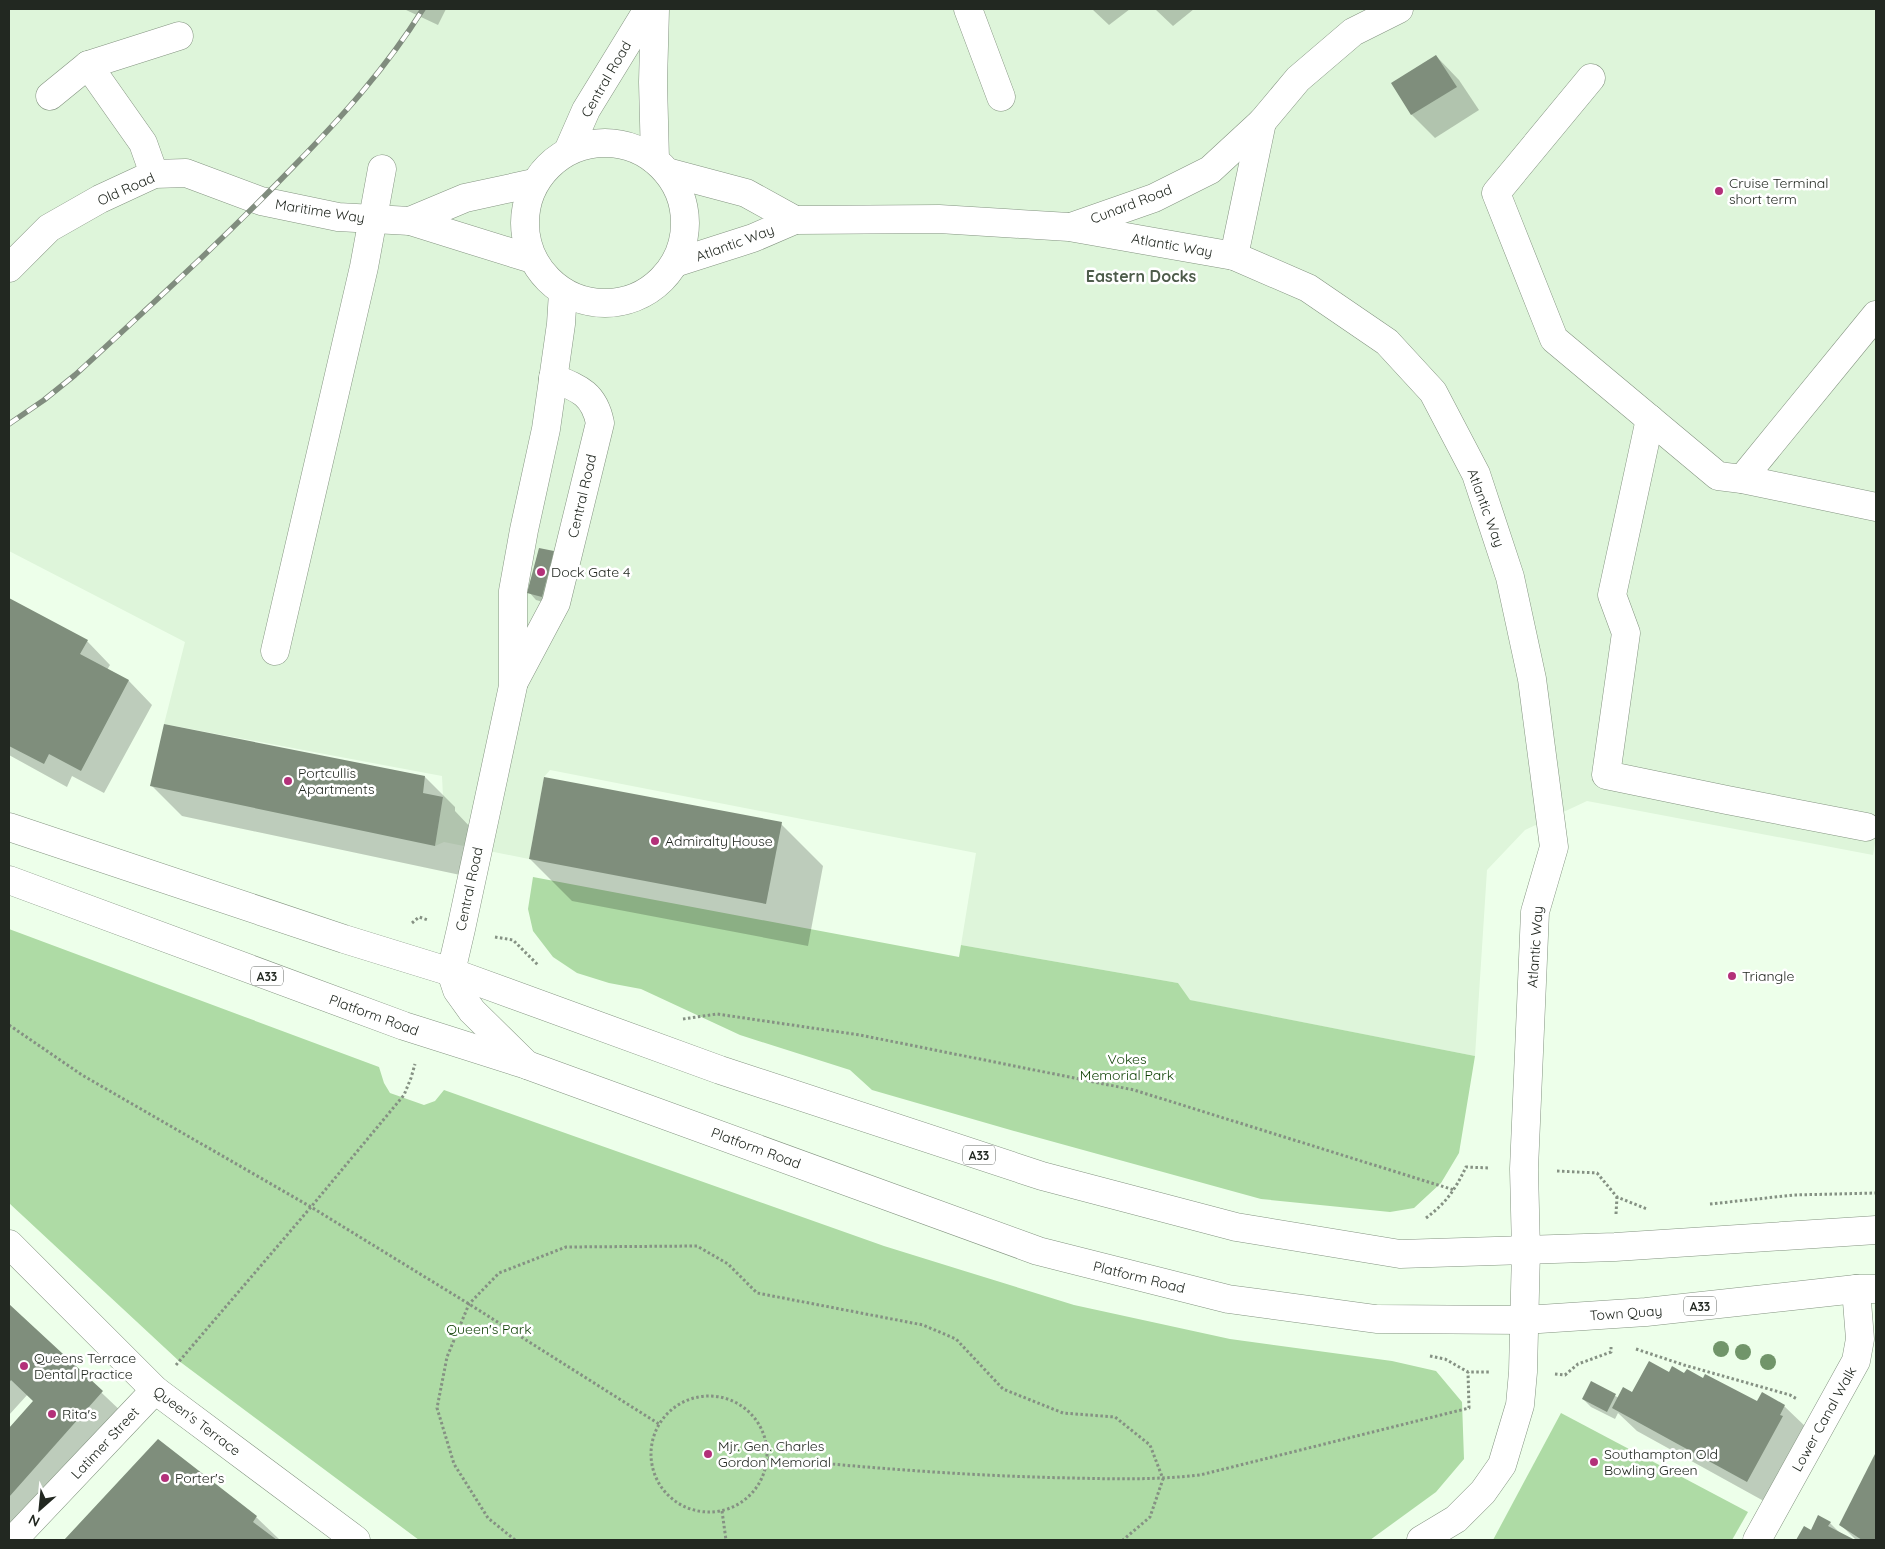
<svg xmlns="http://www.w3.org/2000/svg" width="1885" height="1549" font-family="Quicksand,sans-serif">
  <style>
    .built { fill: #def5da }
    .green { fill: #aedba5 }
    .shadow { fill: #0003 }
    .building { fill: #7f8e7c }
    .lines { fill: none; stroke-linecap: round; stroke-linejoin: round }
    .minor-casing { stroke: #849481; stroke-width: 29 }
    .major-casing { stroke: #849481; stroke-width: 29 }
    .path { stroke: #859183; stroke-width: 3; stroke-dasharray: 2.5 2.5; stroke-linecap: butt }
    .minor { stroke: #fff; stroke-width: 28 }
    .major { stroke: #fff; stroke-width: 28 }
    .rail-casing { stroke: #808c7e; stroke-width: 5.5 }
    .rail { stroke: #fff; stroke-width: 4; stroke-dasharray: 11; stroke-linecap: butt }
    .tree { fill: #71956a }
    .poi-dot { fill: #b33079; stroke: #fff; stroke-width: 2 }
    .labels { text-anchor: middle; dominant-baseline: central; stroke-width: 5; stroke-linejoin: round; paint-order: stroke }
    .shield { fill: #fff; stroke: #646864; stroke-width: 1 }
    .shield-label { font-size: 12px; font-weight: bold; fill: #222821 }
    .street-label { font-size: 14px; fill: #222821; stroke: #fff }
    .poi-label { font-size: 14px; fill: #222821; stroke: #fff; text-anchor: start }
    .park-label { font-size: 14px; fill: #0b3e01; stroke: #fff }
    .quarter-label { font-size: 16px; font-weight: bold; fill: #4e5c4b; stroke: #fff }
  </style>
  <rect width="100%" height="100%" fill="#edffea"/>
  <path class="built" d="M9,9H1876V837L1873,855L1587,801L1525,830L1487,870L1475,1056L1189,1000L1178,983L961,945L976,853L550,770L544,777L529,859L444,842L435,846L443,797L442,776L164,724L185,642L9,551Z"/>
  <g class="green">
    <path d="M533,877L959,957L961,945L1178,983L1190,1000L1475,1056L1459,1153L1441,1183L1414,1208L1390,1212L1261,1199L1014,1131L872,1090L850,1070L740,1035L641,989L609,983L577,973L553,957L533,931L528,909Z"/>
    <path d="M9,929L379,1067L384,1083L390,1093L424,1105L435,1101L444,1090L884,1246L1074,1305L1230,1339L1392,1361L1436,1371L1462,1402L1464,1459L1436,1492L1370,1540H419L179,1361L9,1203Z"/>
    <path d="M1561,1413L1748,1512L1732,1540H1493Z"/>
  </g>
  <g class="shadow">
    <path d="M404,9H446L438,25Z"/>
    <path d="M1092,9H1130L1109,25Z"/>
    <path d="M1155,9H1194L1173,26Z"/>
    <path d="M1436,56L1459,80L1479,110L1435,138L1412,115L1392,84Z"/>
    <path d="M554,553L561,560L550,604L536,600L529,592Z"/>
    <path d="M9,599L87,641L110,665L107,670L129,681L152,705L104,793L72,776L67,787L9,755Z"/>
    <path d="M425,777L455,807V811L472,829L465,876L182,816L152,786Z"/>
    <path d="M781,824L823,866L808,946L572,901L530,859Z"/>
    <path d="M9,1305L125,1415L9,1540V1430L35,1401L28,1394L9,1415Z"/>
    <path d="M1670,1374L1685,1375L1757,1402L1784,1406L1808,1429L1771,1505L1637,1431L1618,1413L1615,1419L1591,1407L1583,1399L1591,1383L1619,1398L1633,1394Z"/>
    <path d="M158,1441L256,1517L280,1540H66Z"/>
    <path d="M1876,1455V1540H1856L1841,1525Z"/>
    <path d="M1830,1523L1842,1535L1853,1540H1797L1804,1528L1811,1531Z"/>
  </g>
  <g class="building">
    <path d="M1436,55L1457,87L1411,115L1391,83Z"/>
    <path d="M539,548L554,551L542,597L527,593Z"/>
    <path d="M9,598L88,640L80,654L129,680L81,771L49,754L44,764L9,746Z"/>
    <path d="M164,724L425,776L423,793L443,797L435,846L150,786Z"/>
    <path d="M544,777L782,822L766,904L529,859Z"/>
    <path d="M9,1304L103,1391L9,1497V1428L33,1401L11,1380L9,1383Z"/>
    <path d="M1649,1361L1669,1372L1672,1366L1684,1373L1687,1369L1703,1378L1705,1374L1757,1401L1762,1392L1785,1405L1780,1415L1783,1416L1747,1482L1612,1408L1623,1387L1632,1392Z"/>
    <path d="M1591,1381L1616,1394L1607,1412L1582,1399Z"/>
    <path d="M158,1439L257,1516L253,1522L277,1540H64Z"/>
    <path d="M1876,1452V1540H1862L1839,1525Z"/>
    <path d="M1818,1515L1831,1522L1828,1526L1855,1540H1796L1804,1526L1811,1530Z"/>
  </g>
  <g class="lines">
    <defs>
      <g id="minor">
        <path d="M655,9L653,82L655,160"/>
        <path d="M968,9L1001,97"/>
        <path d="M88,65L179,36"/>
        <path d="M1591,78L1496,193L1554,339L1718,476L1742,479L1876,507"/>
        <path d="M50,96L88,65L143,143L154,174"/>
        <circle cx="605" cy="223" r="80"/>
        <path d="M568,151L586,110L648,9"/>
        <path d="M667,172L746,193L795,220"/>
        <path d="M410,221L465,198L534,183"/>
        <path d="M1071,227L1154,198L1210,170L1262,122L1298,79L1353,32L1399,9"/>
        <path d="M1234,256L1262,122"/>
        <path d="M675,263L753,238L795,220L939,219L1069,227L1234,256L1308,288L1387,342L1433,392L1476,474L1510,577L1532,679L1554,847L1535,912L1524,1169L1526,1251L1523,1372L1520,1405L1502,1465L1483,1492L1456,1519L1421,1540"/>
        <path d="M9,268L49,228L100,199L154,174L186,173L261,201L338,217L410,221L532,259"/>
        <path d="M1650,419L1612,595L1626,633L1606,775L1727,800L1866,827"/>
        <path d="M1742,479L1876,315"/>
        <path d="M275,651L364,267L382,169"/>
        <path d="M514,682L556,603L600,423C594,393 578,388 553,378"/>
        <path d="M527,1065L472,1011L457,990L451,972L461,929L513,686V591L524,530L546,429L561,324L563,292"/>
        <path d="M9,1244L155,1390L356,1540"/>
        <path d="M13,1540L155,1390"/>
        <path d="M1757,1540L1856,1361L1860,1339L1856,1289"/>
      </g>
      <g id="major">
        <path d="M9,827L344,939L451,972L720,1070L1042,1176L1236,1227L1400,1254L1615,1247L1876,1230"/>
        <path d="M9,880L404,1026L527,1065L1038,1251L1228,1299L1376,1319L1524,1320L1646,1312L1856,1289H1876"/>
      </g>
    </defs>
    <use href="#minor" class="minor-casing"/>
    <use href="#major" class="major-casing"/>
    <g class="path">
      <path d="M412,923L419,917L428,920"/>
      <path d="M495,937L513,940L538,965"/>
      <path d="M683,1019L717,1014L860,1035L1134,1090L1454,1190"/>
      <path d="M9,1025L82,1075L311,1207L469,1304L659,1424"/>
      <path d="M1557,1171L1597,1173L1617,1197L1647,1209"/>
      <path d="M1710,1204L1794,1195L1876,1193"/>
      <path d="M1616,1214L1617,1197"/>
      <path d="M1426,1218C1446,1203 1455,1190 1466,1167L1490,1168"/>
      <path d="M1636,1349L1684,1365L1790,1395L1797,1399"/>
      <path d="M1430,1356L1445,1359L1468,1372H1489"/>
      <path d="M176,1365L311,1207L404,1095L411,1078L415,1064"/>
      <path d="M1555,1374L1565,1375L1578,1364L1611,1352V1347"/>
      <circle cx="709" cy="1454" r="58"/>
      <path d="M768,1458C868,1468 970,1476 1071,1478C1114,1479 1156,1480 1200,1475L1469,1408L1468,1372"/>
      <path d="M722,1511L726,1540"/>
      <path d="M515,1540L488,1518L454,1464L437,1408L447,1357L469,1304L499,1273L566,1247L697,1246L728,1264L757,1293L923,1325L956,1339L1003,1389L1063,1413L1115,1417L1150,1445L1163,1479L1150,1517L1123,1540"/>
    </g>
    <use href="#minor" class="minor"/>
    <use href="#major" class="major"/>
    <defs>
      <path id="rail" d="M9,424L44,400L75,375C149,307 224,239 294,166C341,118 387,67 423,9"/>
    </defs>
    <use href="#rail" class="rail-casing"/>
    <use href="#rail" class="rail"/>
  </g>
  <g class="tree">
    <circle cx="1721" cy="1349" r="8"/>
    <circle cx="1743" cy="1352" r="8"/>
    <circle cx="1768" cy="1362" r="8"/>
  </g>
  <g class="poi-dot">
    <circle cx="1719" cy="191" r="5"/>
    <circle cx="541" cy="572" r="5"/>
    <circle cx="288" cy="781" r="5"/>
    <circle cx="655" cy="841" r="5"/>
    <circle cx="1732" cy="976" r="5"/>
    <circle cx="24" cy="1366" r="5"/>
    <circle cx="52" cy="1414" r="5"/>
    <circle cx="708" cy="1454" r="5"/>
    <circle cx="1594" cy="1462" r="5"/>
    <circle cx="165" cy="1478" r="5"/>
  </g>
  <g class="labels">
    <g class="shield">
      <rect x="251" y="966.5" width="32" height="19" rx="4"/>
      <rect x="963" y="1145.5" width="32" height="19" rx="4"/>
      <rect x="1684" y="1296.5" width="32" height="19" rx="4"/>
    </g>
    <g class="shield-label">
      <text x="267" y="976">A33</text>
      <text x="979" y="1155">A33</text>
      <text x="1700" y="1306">A33</text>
    </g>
    <g class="street-label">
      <text transform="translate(606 79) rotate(-60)">Central Road</text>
      <text transform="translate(126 189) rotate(-24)">Old Road</text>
      <text transform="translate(1131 204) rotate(-21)">Cunard Road</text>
      <text transform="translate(320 211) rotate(9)">Maritime Way</text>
      <text transform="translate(735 243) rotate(-20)">Atlantic Way</text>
      <text transform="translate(1172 245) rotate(10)">Atlantic Way</text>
      <text transform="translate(582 496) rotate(-77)">Central Road</text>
      <text transform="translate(1486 508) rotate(70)">Atlantic Way</text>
      <text transform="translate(469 889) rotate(-78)">Central Road</text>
      <text transform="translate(1535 947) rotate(-86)">Atlantic Way</text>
      <text transform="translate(374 1015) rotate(20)">Platform Road</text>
      <text transform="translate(756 1148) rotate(20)">Platform Road</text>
      <text transform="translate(1139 1277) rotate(14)">Platform Road</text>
      <text transform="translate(1626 1313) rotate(-4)">Town Quay</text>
      <text transform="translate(1824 1419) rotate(-61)">Lower Canal Walk</text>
      <text transform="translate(197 1421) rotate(37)">Queen's Terrace</text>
      <text transform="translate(105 1443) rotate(-47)">Latimer Street</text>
    </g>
    <g class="poi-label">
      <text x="1729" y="183">Cruise Terminal<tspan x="1729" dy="16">short term</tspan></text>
      <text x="551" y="572">Dock Gate 4</text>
      <text x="298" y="773">Portcullis<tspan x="298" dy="16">Apartments</tspan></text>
      <text x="665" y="841">Admiralty House</text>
      <text x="1742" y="976">Triangle</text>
      <text x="34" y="1358">Queens Terrace<tspan x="34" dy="16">Dental Practice</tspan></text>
      <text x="62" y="1414">Rita's</text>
      <text x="718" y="1446">Mjr. Gen. Charles<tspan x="718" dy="16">Gordon Memorial</tspan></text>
      <text x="1604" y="1454">Southampton Old<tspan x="1604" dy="16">Bowling Green</tspan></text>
      <text x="175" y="1478">Porter's</text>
    </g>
    <g class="park-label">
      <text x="1127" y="1059">Vokes<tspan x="1127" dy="16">Memorial Park</tspan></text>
      <text x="489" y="1329">Queen's Park</text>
    </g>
    <g class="quarter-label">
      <text x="1141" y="276">Eastern Docks</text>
    </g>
  </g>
  <rect width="1885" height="1549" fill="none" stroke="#222821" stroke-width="20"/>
  <g transform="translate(40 1509) rotate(207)" stroke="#ffffff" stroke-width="4" paint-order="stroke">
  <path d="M0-4L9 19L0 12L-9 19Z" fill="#222821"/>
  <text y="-8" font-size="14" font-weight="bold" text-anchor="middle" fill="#222821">N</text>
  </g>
</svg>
